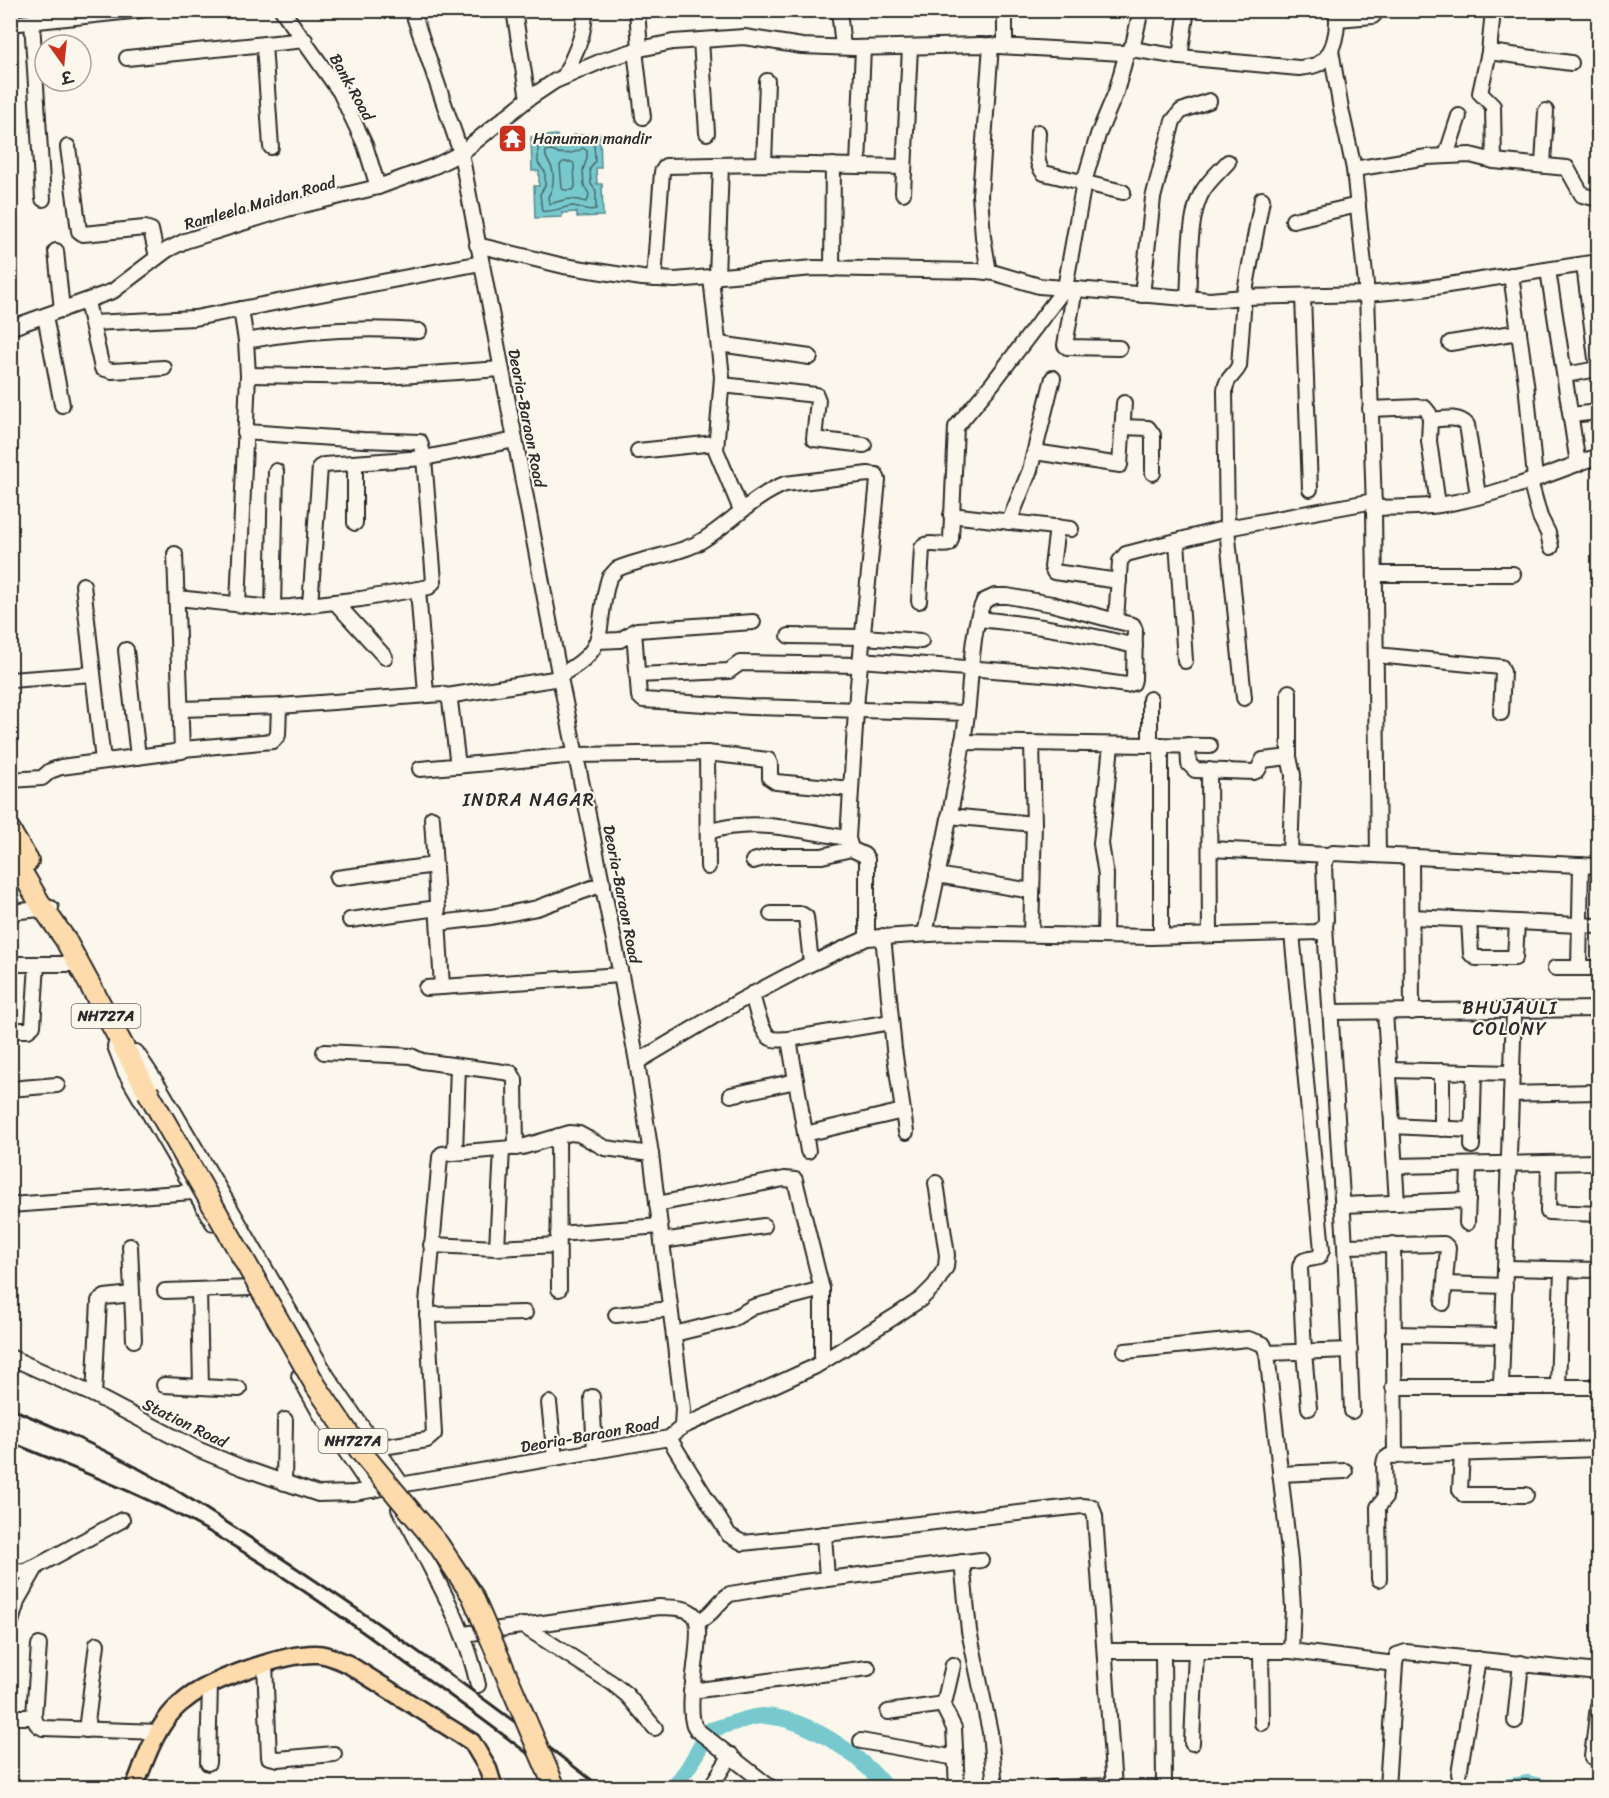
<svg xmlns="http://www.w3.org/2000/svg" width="1609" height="1798" font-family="Sriracha,'Playpen Sans Deva',sans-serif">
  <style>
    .water { fill: #77c9ce; stroke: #598a8d; stroke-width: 1.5 }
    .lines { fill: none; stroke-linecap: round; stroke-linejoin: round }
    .shore { stroke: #496a6c; stroke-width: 1.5 }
    .river { stroke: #77c9ce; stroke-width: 16 }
    .minor-casing { stroke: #2b2b2b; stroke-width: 18 }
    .major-casing { stroke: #2b2b2b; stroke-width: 21 }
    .highway-casing { stroke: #2b2b2b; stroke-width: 24 }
    .minor { stroke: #fbf7ec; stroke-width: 14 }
    .major { stroke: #fedbac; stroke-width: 16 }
    .highway { stroke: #fedbac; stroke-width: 20 }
    .rail { stroke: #2b2b2b; stroke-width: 3 }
    .highway-bridge-casing { stroke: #2b2b2b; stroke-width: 24; stroke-linecap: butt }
    .highway-bridge { stroke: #fedbac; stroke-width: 20 }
    .labels { text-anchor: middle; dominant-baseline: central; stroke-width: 4.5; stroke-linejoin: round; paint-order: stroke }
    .shield { fill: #fbf7ec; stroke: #696865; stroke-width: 1.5 }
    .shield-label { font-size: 15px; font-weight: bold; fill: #2b2b2b }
    .street-label { font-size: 16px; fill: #2b2b2b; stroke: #fbf7ec }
    .poi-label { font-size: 16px; fill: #2b2b2b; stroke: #fbf7ec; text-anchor: start }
    .neighbourhood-label { font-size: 18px; letter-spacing: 1.5px; fill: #2b2b2b; stroke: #fbf7ec }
  </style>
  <rect width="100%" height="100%" fill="#fbf7ec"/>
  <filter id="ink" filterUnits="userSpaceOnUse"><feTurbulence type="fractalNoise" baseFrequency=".0167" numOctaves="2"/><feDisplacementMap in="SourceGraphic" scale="12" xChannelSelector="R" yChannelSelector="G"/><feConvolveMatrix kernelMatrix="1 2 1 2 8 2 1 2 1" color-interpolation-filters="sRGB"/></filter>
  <g filter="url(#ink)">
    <path class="water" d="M600,134L601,168H596L597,184H602L603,216L577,217V212L562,213V217L535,218L534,186H539V171H532L531,137L557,135L558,140L573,139V135Z"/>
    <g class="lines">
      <g class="shore">
        <path d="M592,140L594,143L595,161L590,169L591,184L596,191V209C586,212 581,206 572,206C560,207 554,213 542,211L540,194L545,186V172L538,163V143C547,141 550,143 557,146C568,149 581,141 592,140Z"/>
        <path d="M583,148L587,151V158L583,170L584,185L589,194L588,200L586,202C572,196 561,201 549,204L548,197C553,189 556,174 550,164C547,159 545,158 546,151L549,150C559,155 573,155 583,148Z"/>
        <path d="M563,162H572L574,164L575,187L573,190H564L562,188L560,165Z"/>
      </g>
      <g class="river">
        <path d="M673,1788L688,1768L710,1730C723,1727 752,1715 764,1716C807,1718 860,1754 886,1788"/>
        <path d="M1500,1788L1527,1783L1549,1788"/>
      </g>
      <defs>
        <g id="minor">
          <path d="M282,10L340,92L365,145L378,187"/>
          <path d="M514,10L528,99"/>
          <path d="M637,10L640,49"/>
          <path d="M839,10L843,47"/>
          <path d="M1493,10L1489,52L1480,93L1493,106L1494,161"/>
          <path d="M1338,19L1373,16L1378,10"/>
          <path d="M32,21L43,199"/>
          <path d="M10,24L141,10"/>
          <path d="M701,40L707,133"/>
          <path d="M264,44L271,147"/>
          <path d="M1005,46V10"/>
          <path d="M1131,49L1180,57L1299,68C1305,67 1312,67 1318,64C1335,55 1339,27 1336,10"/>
          <path d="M635,50L643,117"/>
          <path d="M1331,50L1341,109L1354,169L1367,294L1374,508L1378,855"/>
          <path d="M1489,52L1571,63"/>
          <path d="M1180,57L1186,16"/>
          <path d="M127,58L305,40"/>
          <path d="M564,77C574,55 585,36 585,10"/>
          <path d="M1038,132C1038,145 1034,164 1044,173L1123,192"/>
          <path d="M68,147L79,231L83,234L145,228L151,230L157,257"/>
          <path d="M1446,156L1459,116"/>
          <path d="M764,164L767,81"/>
          <path d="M858,165L863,48"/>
          <path d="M1543,165L1546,111"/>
          <path d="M1354,169L1427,157L1470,155L1494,161L1567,168L1582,195L1598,199"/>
          <path d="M903,193L910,47"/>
          <path d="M1293,220L1358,205"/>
          <path d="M477,245L564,266L642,278L675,280L814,268L977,271L995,273L1039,286L1210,300L1244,297L1367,294L1422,289L1598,262"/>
          <path d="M56,251L62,310"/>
          <path d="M832,269L833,165"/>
          <path d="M1548,270L1578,464"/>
          <path d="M989,272L983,237L980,195L991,45"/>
          <path d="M1511,275L1526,383L1535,479"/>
          <path d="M717,277L721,165"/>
          <path d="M711,278L722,377L716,450L741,510"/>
          <path d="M654,279L662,172L666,166L764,164L904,167"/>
          <path d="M1075,289L1065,345L1067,347L1119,348"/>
          <path d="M1142,295L1153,198L1173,121L1181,111L1209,101"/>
          <path d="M1303,296L1310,489"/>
          <path d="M1188,299C1190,270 1188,219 1201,194C1207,182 1219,172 1228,162"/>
          <path d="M87,302L102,368L112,371L164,368"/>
          <path d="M45,316L62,405"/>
          <path d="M92,323L195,318L481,263"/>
          <path d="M10,328L113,291L167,250L185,241L287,209L378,187L435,166L461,153L528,99L555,81L604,60L640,49L673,42L744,37L802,46L853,48L981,45L1122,53L1127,52L1133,45L1141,10"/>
          <path d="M246,341C304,330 360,327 419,331"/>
          <path d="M1450,343L1519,332"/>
          <path d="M719,344L810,357"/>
          <path d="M248,375L385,377L501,369"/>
          <path d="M1565,375L1592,370L1597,366L1584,265"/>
          <path d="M722,385L816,395L818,400L814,439L864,445"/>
          <path d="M1370,409L1420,407L1425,408L1429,413L1430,420L1429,441L1438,505"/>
          <path d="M1571,415L1598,412"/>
          <path d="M1430,420C1442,419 1458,415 1467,425L1478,495"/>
          <path d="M1123,427L1148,428L1153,435V473"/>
          <path d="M638,451L715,443"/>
          <path d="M1035,452L1120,465L1124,403"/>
          <path d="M1530,481L1540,517L1548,533L1551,547"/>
          <path d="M1374,508C1395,507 1418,508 1439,505C1492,497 1548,475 1598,456"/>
          <path d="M951,515L1071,529"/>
          <path d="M1009,522L1030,470L1053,378"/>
          <path d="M355,523V464"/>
          <path d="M1057,527L1052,567L1054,572L1119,581"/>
          <path d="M1177,541L1185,661"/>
          <path d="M1375,574H1513"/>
          <path d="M83,585L103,761"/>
          <path d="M418,589L426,694"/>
          <path d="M177,598L273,608L291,607L361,599L418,589L429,587L434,581L424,458L420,442L363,440L245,432"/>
          <path d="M919,601L922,548C928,540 940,547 949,544L951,539L956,427L992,384L1065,288L1084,182L1098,135L1116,92L1127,52"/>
          <path d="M335,602L385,657"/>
          <path d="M238,604L248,375L246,341L241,309"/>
          <path d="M310,605L320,467L324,465L424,458L515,440"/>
          <path d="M273,608L276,471"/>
          <path d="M978,619C1032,624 1083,633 1135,646"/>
          <path d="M634,631L639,696L643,700L751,707L967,713"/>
          <path d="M789,636L863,637L921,641"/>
          <path d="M598,641L620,640L637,630L753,622"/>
          <path d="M126,650L138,757"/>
          <path d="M1376,655L1501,667L1503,672L1501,713"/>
          <path d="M860,660L1057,675L1126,685L1133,683L1134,679L1135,630L1133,625L1116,621"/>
          <path d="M560,675C610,648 595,634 607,585L609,578L617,569C642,558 672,556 696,544C728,527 751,497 785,484L868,474L876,475L878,480L857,695L848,838L851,849L864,855L867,859V938"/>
          <path d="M637,675L729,671L740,663L860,665"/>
          <path d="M10,680L93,674"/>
          <path d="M1289,692V757L1293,775L1290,853"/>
          <path d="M447,696L560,678"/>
          <path d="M1244,698L1227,528L1225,390C1226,378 1234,376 1239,366L1244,297L1262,199"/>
          <path d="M181,709L279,706L442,694L447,696L450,701L458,766"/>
          <path d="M962,742L1210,746"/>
          <path d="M1150,745V699"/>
          <path d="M1188,745L1189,764L1195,770L1254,772L1258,770L1263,760L1289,757"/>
          <path d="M183,749L273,741L278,735L279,706"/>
          <path d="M707,753L708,867"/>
          <path d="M420,769L577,755L638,754L707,753L768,760L770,764V778L776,782L851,789"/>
          <path d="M1209,770L1210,934"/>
          <path d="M10,780L42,778L50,771L61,767L182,751L175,554"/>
          <path d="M949,816L1034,824"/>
          <path d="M432,818L442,987"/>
          <path d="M708,832C754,817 802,831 848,838"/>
          <path d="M1210,849L1328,855"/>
          <path d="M1411,857L1412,1012"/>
          <path d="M753,861L772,856H822L851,849"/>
          <path d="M937,875L1032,891"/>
          <path d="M337,878L435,865"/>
          <path d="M10,912L51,908"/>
          <path d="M771,914H801L806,917L811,963"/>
          <path d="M1412,917L1598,926"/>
          <path d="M350,920L438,908"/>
          <path d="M1469,920L1471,954L1476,958H1515L1517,923"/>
          <path d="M439,923L491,917L537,908L603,884"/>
          <path d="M1325,926L1345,1246L1352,1411"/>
          <path d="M1292,933L1322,1250L1319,1257C1310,1260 1301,1257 1300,1268L1304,1352L1309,1408"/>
          <path d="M925,934C940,861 957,788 967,714C971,683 971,627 984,601L995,596H1007L1052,604L1116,621L1120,561L1126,554L1227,528L1374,501"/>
          <path d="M1031,934L1034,824L1032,744"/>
          <path d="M883,936L894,1049L906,1132"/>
          <path d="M1105,936L1106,875L1101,844L1111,745"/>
          <path d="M1161,936V745"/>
          <path d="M10,964H78"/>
          <path d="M1555,968H1598"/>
          <path d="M1579,968L1581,865"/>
          <path d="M426,988L621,975"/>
          <path d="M752,994C755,1005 762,1037 773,1039C778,1040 784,1039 789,1039L891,1022"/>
          <path d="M1330,1012L1598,1009"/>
          <path d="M1385,1012L1397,1203"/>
          <path d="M10,1030H28L33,1026L37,964"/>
          <path d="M789,1039L808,1151"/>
          <path d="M115,1046L125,1072L213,1223"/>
          <path d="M136,1052L160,1088L217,1185L327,1376L402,1485"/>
          <path d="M324,1052L411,1056L422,1061L511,1073L515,1080L516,1148"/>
          <path d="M637,1062L738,1002L806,966L867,938L946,933L1151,937L1318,932L1325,926L1326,920L1324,864L1328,855L1333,853L1598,866"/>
          <path d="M1389,1070L1512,1073"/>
          <path d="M10,1089L57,1085"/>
          <path d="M1511,1094L1598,1092"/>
          <path d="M731,1095L796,1081"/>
          <path d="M1392,1126L1472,1130"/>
          <path d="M1442,1129V1071"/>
          <path d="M805,1134L903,1111"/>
          <path d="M558,1136L559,1289"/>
          <path d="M1472,1146L1474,1072"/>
          <path d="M455,1152L458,1066"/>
          <path d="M1549,1163L1548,1212L1598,1214"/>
          <path d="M1395,1166L1598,1162"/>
          <path d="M657,1204L784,1179L795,1180L822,1289V1362"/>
          <path d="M10,1205L193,1192"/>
          <path d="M1342,1205L1468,1200"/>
          <path d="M1467,1223L1469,1165"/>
          <path d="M558,1234L660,1226"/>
          <path d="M662,1241L764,1226"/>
          <path d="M1393,1244L1395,1455"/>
          <path d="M431,1245L497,1248L558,1245"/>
          <path d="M130,1246L134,1340"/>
          <path d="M1345,1246L1444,1244L1448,1248L1443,1303"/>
          <path d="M497,1248L502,1149"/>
          <path d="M1505,1268L1598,1270"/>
          <path d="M1445,1284L1505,1286"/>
          <path d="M199,1290L201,1387"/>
          <path d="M165,1291L252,1288"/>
          <path d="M427,1315L525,1313"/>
          <path d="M616,1315L670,1309"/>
          <path d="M674,1334L731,1320L753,1307L822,1289"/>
          <path d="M1393,1334L1503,1336"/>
          <path d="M1267,1353L1350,1350"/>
          <path d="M10,1357L94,1395L197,1449L243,1468L318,1494L354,1493L669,1438L682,1427L683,1409L651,1154L637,1062L621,975L560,678L461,153L412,10"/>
          <path d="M299,1376L321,1415L372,1490"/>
          <path d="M164,1385L239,1389"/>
          <path d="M1501,1386L1514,1011"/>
          <path d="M1558,1386L1562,1270"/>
          <path d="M1393,1387H1598"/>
          <path d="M94,1395L99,1301L105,1297L132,1294"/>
          <path d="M592,1397L595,1451"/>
          <path d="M549,1403L555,1458"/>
          <path d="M682,1427L814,1367L894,1317L921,1299L935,1285L946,1267L947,1255L936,1183"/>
          <path d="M669,1438L729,1535L743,1543L1082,1506L1092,1507L1095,1516L1114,1788"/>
          <path d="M376,1448L427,1440L434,1434L427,1303L440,1157L442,1154L522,1147L570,1133L579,1134L605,1148L651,1154"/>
          <path d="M1462,1453L1460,1490L1464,1495H1526"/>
          <path d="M1280,1474L1345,1471"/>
          <path d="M284,1483L285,1420"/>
          <path d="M399,1509C412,1528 421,1549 432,1570C453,1610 468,1641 478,1685"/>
          <path d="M824,1534L827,1579"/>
          <path d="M962,1562L969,1631L990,1732L995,1788"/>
          <path d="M10,1572L25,1571L37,1566L122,1520"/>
          <path d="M1379,1579L1378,1507L1385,1498L1384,1464L1385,1459L1389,1456L1598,1449"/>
          <path d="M698,1622C714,1614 717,1602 730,1594L795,1583L981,1560"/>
          <path d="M10,1625L18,1599L37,1566"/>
          <path d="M522,1625L612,1683L627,1695L655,1728"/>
          <path d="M464,1634L659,1607C670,1608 686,1606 694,1615C707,1629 684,1699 694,1725L697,1730L771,1788"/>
          <path d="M39,1645L34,1715C35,1722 36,1725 43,1728L159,1732"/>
          <path d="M1105,1651H1291L1293,1608L1290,1561L1267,1353L1263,1344L1248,1339L1125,1351"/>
          <path d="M1163,1651L1164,1788"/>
          <path d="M1261,1651L1262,1723"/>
          <path d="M1291,1651L1395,1664"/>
          <path d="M265,1664L269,1757L278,1759L334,1754"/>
          <path d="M953,1665L944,1704L945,1710L954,1728L957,1788"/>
          <path d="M691,1691L868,1668"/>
          <path d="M888,1712L944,1704"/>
          <path d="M10,1717H34"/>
          <path d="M1515,1721L1521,1663"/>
          <path d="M86,1730L97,1644"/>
          <path d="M861,1741L956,1758"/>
          <path d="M1192,1743L1196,1651"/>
          <path d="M1592,1757L1598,1706"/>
          <path d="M208,1763L210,1685"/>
          <path d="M1459,1774L1478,1659"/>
          <path d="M710,1788L731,1755"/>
          <path d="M1050,1788L1113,1786"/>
          <path d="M1387,1788L1395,1664L1397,1655L1406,1652L1598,1672"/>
        </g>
        <path id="major" d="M134,1788C143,1766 151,1741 165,1721C170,1714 177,1706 184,1701C208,1680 285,1653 317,1654C328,1654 338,1660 348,1664L472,1742L488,1769L494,1788"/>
        <g id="highway">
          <path d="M10,831L28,861"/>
          <path d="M10,852L41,905L65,939L148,1092"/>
        </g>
      </defs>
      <use href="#minor" class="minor-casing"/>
      <use href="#major" class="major-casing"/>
      <use href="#highway" class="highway-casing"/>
      <use href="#minor" class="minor"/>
      <use href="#major" class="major"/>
      <use href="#highway" class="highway"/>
      <g class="rail">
        <path d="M10,1408C52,1426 94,1444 134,1466C185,1493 232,1526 280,1557C391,1630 497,1707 602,1788"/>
        <path d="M10,1442C74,1469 140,1493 201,1527C275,1569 344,1618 412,1668C466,1707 520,1746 572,1788"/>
      </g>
      <defs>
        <path id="highway-bridge" d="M148,1092L316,1386L361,1452L438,1544L472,1595L555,1788"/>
      </defs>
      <use href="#highway-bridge" class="highway-bridge-casing"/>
      <use href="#highway-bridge" class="highway-bridge"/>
    </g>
  </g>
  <defs>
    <symbol id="temple-square" viewBox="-11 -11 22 22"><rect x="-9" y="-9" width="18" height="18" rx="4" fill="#c8321e" stroke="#fbf7ec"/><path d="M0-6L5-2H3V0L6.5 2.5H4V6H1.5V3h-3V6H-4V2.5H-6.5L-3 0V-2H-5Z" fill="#fff"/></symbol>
  </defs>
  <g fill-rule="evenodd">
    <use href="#temple-square" x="496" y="122" width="33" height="33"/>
  </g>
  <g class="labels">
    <g class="shield">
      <rect x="71.5" y="1004" width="69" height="24" rx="4.5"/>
      <rect x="318.5" y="1429" width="69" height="24" rx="4.5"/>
    </g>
    <g class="shield-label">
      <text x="106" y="1016">NH727A</text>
      <text x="353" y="1441">NH727A</text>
    </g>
    <g class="street-label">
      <text transform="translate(352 87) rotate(61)">Bank Road</text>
      <text transform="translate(260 203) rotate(-16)">Ramleela Maidan Road</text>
      <text transform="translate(527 418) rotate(79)">Deoria-Baraon Road</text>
      <text transform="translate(622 894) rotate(79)">Deoria-Baraon Road</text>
      <text transform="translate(185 1423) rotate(26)">Station Road</text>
      <text transform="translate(590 1435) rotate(-10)">Deoria-Baraon Road</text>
    </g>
    <g class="poi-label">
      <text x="533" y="138">Hanuman mandir</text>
    </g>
    <g class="neighbourhood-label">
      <text x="529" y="800">INDRA NAGAR</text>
      <text x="1510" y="1008">BHUJAULI<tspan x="1510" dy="21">COLONY</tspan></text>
    </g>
  </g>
  <rect width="1609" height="1798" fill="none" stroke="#fbf7ec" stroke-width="36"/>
  <rect x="18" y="18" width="1573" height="1762" fill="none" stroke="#2b2b2b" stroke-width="2" filter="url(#ink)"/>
  <g transform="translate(63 63) rotate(165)"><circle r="28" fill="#fbf7ec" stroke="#a8a59f" stroke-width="1.5"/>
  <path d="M0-4.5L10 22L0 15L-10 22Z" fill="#c8321e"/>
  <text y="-9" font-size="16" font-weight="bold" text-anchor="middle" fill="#2b2b2b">उ</text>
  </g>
</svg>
